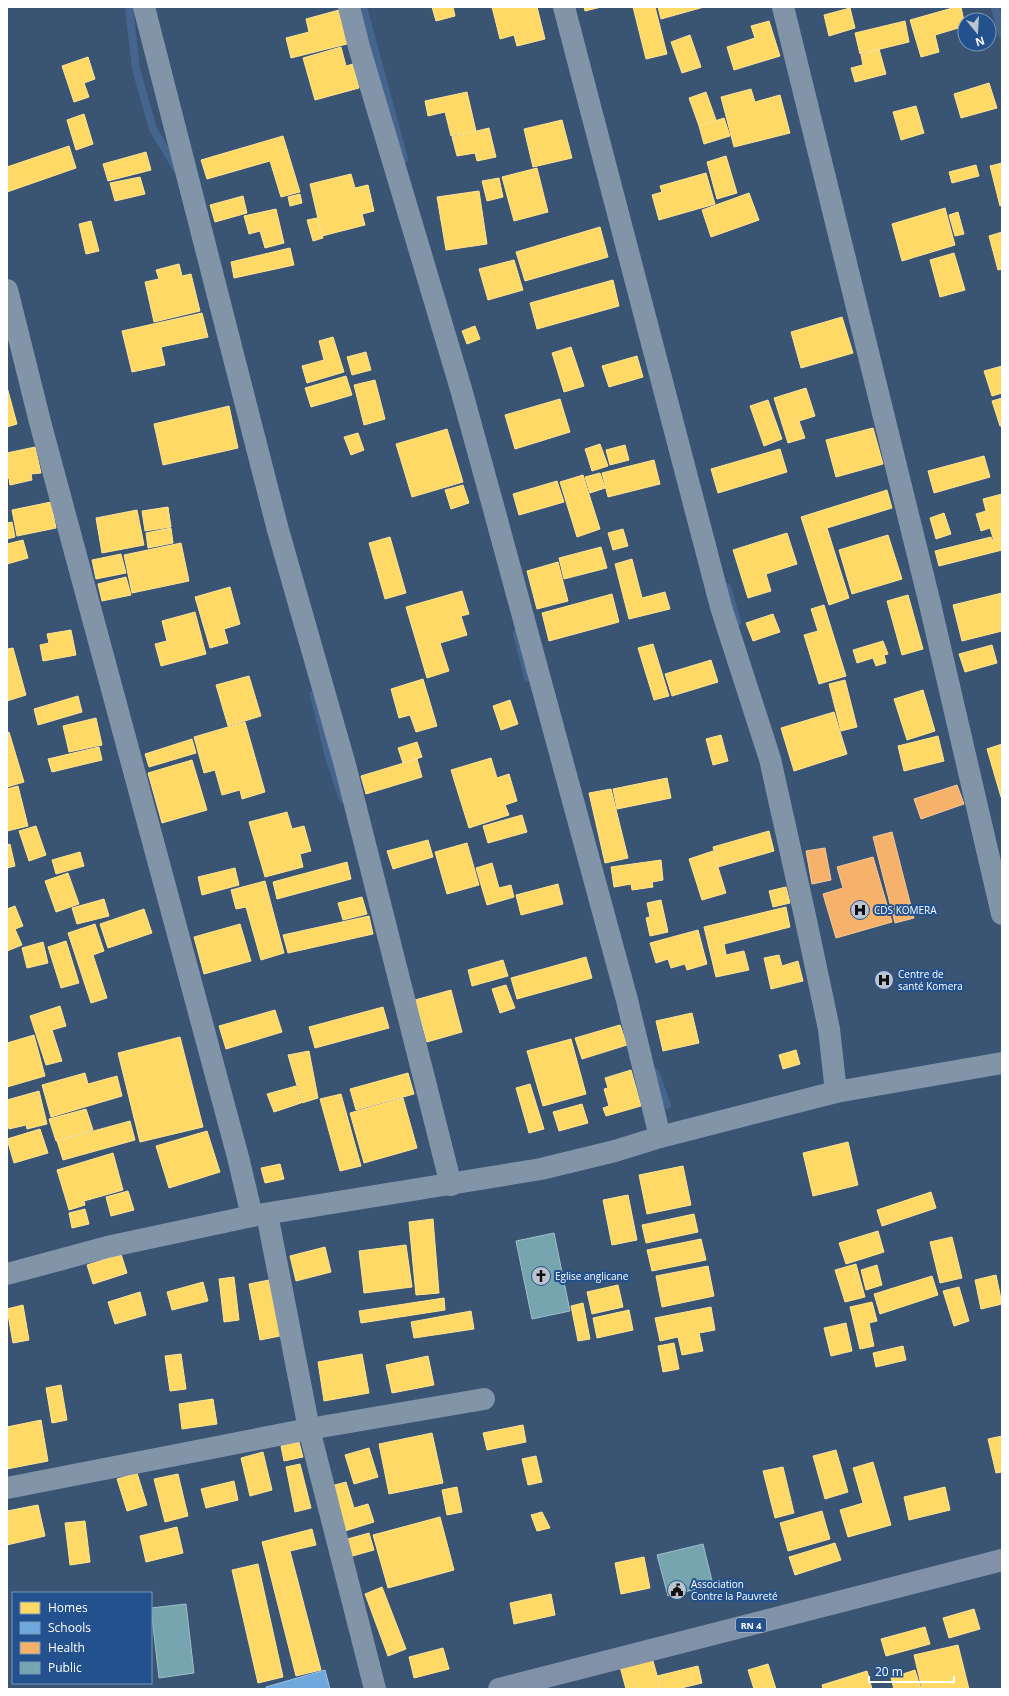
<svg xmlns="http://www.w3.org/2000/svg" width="1009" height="1696" font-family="'Open Sans',sans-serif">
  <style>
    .homes { fill: #ffd966; stroke: #ffe494 }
    .schools { fill: #6fa8dc; stroke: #9ac2e6 }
    .health { fill: #f6b26b; stroke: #f9c997 }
    .public { fill: #76a5af; stroke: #9fc0c7 }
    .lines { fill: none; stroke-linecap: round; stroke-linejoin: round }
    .stream { stroke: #45658f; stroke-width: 8 }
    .minor { stroke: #8194a8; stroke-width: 22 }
    .primary { stroke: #8191a7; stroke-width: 22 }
    .labels { text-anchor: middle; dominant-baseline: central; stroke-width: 4; stroke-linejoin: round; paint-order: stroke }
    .shield { fill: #22518d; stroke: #bdcbdd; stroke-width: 1 }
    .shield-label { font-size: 9px; font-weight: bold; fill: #fff }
    .poi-label { font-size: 10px; fill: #fff; stroke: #22518d; text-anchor: start }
  </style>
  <rect width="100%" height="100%" fill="#3a5474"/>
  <g class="homes">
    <path d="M432,7H453L455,16L436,21Z"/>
    <path d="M492,7H537L545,39L517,46L514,35L500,39Z"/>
    <path d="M584,7H601L585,11Z"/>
    <path d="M633,7H655L667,54L646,59Z"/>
    <path d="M658,7H704L661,19Z"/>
    <path d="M956,7H961L965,26L935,35L939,52L921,57L910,20Z"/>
    <path d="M850,8L855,28L829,36L824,15Z"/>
    <path d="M339,10L347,44L291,58L286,38L309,32L306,19Z"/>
    <path d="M769,21L780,56L734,70L727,47L755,38L751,26Z"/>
    <path d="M905,21L909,42L860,54L855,33Z"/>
    <path d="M690,35L701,67L682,73L671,42Z"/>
    <path d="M341,47L346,66L353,64L359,88L315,100L303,58Z"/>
    <path d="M879,49L886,74L855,82L851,68L863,65L861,55Z"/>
    <path d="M88,57L95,79L84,83L89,97L74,102L62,66Z"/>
    <path d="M989,83L997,108L961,118L954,94Z"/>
    <path d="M751,89L755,102L780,95L790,133L734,147L721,97Z"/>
    <path d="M467,92L476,131L451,136L445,112L428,116L425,101Z"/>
    <path d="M706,92L716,120L699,126L689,98Z"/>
    <path d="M916,106L924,133L901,140L893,112Z"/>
    <path d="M84,114L93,144L76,150L67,120Z"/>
    <path d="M724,118L730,136L704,144L699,126Z"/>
    <path d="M562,120L572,158L533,167L524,129Z"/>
    <path d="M489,128L496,157L477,161L475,153L457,156L452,137Z"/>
    <path d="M283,136L300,192L281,197L270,161L207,179L201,160Z"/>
    <path d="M69,146L76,168L7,192V167Z"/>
    <path d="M146,152L151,170L108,181L103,164Z"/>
    <path d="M726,156L737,193L717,199L707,162Z"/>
    <path d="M1002,163V205L1000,206L990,166Z"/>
    <path d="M976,165L979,176L952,183L949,172Z"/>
    <path d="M537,168L548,212L514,221L502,177Z"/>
    <path d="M706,173L715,204L659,220L652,195L662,192L660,186Z"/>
    <path d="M351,174L355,188L368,185L374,211L362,214L365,225L322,236L310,184Z"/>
    <path d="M140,177L145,194L115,201L110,183Z"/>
    <path d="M499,178L503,197L487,201L482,181Z"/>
    <path d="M479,191L487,244L446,250L437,197Z"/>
    <path d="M749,193L759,220L711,237L702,210Z"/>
    <path d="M300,194L302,203L290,206L288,197Z"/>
    <path d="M243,196L247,213L215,222L210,205Z"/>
    <path d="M945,208L955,245L902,261L892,224Z"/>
    <path d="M276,209L284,243L265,248L260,231L249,234L244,216Z"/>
    <path d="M958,212L964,234L955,236L949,215Z"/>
    <path d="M317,218L323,238L313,241L307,220Z"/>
    <path d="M91,221L99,251L86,254L79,224Z"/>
    <path d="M600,227L608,257L525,281L516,252Z"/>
    <path d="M1002,232V269L998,270L989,236Z"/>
    <path d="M290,248L294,265L234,278L231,262Z"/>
    <path d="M954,253L965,290L940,297L930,260Z"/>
    <path d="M514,260L523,290L488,300L479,269Z"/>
    <path d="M179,264L182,276L191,274L200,311L154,322L145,282L159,279L156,270Z"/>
    <path d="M613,280L619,306L537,329L530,303Z"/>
    <path d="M202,313L208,337L161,347L165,365L132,372L122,331Z"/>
    <path d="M842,317L853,353L801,368L791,332Z"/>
    <path d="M475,326L480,339L467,344L462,331Z"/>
    <path d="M333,337L344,372L307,383L302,366L324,360L319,341Z"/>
    <path d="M571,347L584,386L564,392L552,353Z"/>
    <path d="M366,352L371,370L352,375L347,357Z"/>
    <path d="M637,356L643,377L609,387L602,366Z"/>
    <path d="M1002,366V393L992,396L984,371Z"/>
    <path d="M346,376L352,395L311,407L305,388Z"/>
    <path d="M375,380L385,419L364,425L354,385Z"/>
    <path d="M7,387L17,424L7,427Z"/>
    <path d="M806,388L815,416L799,421L805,438L788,443L774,398Z"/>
    <path d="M1002,398V426H1000L992,401Z"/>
    <path d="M560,399L570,432L515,449L505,415Z"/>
    <path d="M768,400L782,439L764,446L750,406Z"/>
    <path d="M229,406L238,448L163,465L154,424Z"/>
    <path d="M873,428L883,464L836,477L826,440Z"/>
    <path d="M447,429L463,482L412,497L396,444Z"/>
    <path d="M358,433L364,450L351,455L344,437Z"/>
    <path d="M600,444L608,466L592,471L585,449Z"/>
    <path d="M625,445L629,460L610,465L606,450Z"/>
    <path d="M35,447L41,473L31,474L32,480L10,485L9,478H7V453Z"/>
    <path d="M780,449L787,472L718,493L711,469Z"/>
    <path d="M984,456L990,477L934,493L928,471Z"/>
    <path d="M654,460L660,484L608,497L602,473Z"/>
    <path d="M600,473L605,488L590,493L585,477Z"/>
    <path d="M583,475L600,529L577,537L560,482Z"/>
    <path d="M557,481L564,502L519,515L513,494Z"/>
    <path d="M463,485L469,503L451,509L445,490Z"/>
    <path d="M887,490L892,508L827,528L849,598L829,605L801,517Z"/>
    <path d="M1002,494V538L994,541L990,528L981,531L976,514L986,511L983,499Z"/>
    <path d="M51,502L56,528L17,536L12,510Z"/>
    <path d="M168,507L171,527L145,531L142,511Z"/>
    <path d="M137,510L144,545L102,553L96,518Z"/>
    <path d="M944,513L951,534L936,539L930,518Z"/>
    <path d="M12,522L15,537L7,539V523Z"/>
    <path d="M171,528L173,543L148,548L146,533Z"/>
    <path d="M623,529L628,546L613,550L608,533Z"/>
    <path d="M787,533L797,564L766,574L771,591L748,598L733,550Z"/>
    <path d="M888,535L902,579L852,594L839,550Z"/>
    <path d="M390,537L406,593L385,599L369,543Z"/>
    <path d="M991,537L993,541L1002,539V550L939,566L935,551Z"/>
    <path d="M23,540L28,558L7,564V544Z"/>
    <path d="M181,543L189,581L132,593L124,555Z"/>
    <path d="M601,547L607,568L564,579L559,558Z"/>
    <path d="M121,554L126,573L96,579L92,560Z"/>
    <path d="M632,559L642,598L665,592L670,609L629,619L615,564Z"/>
    <path d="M558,562L568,601L537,609L527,571Z"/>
    <path d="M126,577L131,595L102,601L98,584Z"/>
    <path d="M230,587L240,624L224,629L228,643L210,648L195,597Z"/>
    <path d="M462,591L469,614L461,616L467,635L440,643L449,671L427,678L406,607Z"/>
    <path d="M1002,593V631L962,641L953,605Z"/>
    <path d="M612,594L619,622L549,641L542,613Z"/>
    <path d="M908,595L923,649L902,655L887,601Z"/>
    <path d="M824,605L846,676L819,684L804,635L818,631L811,609Z"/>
    <path d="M195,612L206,654L161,666L155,644L167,641L162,621Z"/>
    <path d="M773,614L780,632L753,641L746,623Z"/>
    <path d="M71,630L76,655L43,661L40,645L49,643L47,634Z"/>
    <path d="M883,641L888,654L884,655L886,663L876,666L873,658L857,663L853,650Z"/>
    <path d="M653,644L669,696L654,700L638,648Z"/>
    <path d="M992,645L997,663L965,672L959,654Z"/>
    <path d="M13,648L26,695L7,701V649Z"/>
    <path d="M711,660L718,682L672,696L665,674Z"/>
    <path d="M249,676L261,716L228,726L216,685Z"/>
    <path d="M423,679L437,726L416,732L410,715L399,718L391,689Z"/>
    <path d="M845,680L857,727L841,731L829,684Z"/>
    <path d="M923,690L935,731L907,740L894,699Z"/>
    <path d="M78,696L82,712L38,725L34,709Z"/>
    <path d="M510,700L518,724L501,730L493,706Z"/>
    <path d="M834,712L847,754L794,771L781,728Z"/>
    <path d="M96,718L102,745L69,752L63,726Z"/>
    <path d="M245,722L265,792L242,799L240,790L222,795L215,770L204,773L194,737Z"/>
    <path d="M9,732L24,782L7,787V733Z"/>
    <path d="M721,735L728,761L713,765L706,739Z"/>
    <path d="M938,736L944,761L904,771L898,746Z"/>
    <path d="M192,739L196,753L149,767L145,754Z"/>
    <path d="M417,742L422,757L403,763L398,748Z"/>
    <path d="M1002,744V797H1001L987,749Z"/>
    <path d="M99,747L102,760L52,772L48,759Z"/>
    <path d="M491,758L497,778L509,774L517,801L505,805L509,815L469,828L451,770Z"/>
    <path d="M417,759L422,777L366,794L361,776Z"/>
    <path d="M192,760L207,810L162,823L148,773Z"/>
    <path d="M667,778L671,798L617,809L613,789Z"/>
    <path d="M18,786L28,826L7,831V789Z"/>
    <path d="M611,789L628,858L605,863L589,793Z"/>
    <path d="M287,812L292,829L304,826L311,851L300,854L303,867L265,877L249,822Z"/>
    <path d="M522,815L527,832L488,843L483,826Z"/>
    <path d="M36,826L46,855L29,861L19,831Z"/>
    <path d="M769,831L774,851L718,867L713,847Z"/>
    <path d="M428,840L433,857L393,869L387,851Z"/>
    <path d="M467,843L479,885L447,894L435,852Z"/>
    <path d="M10,844L15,866L7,868V845Z"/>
    <path d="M713,851L726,893L702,900L689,859Z"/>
    <path d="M80,852L84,866L56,874L52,860Z"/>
    <path d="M661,860L663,880L652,882L653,887L632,890L631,884L614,887L611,867Z"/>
    <path d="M347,862L351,879L277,899L273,882Z"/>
    <path d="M492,863L499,888L511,885L514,897L487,905L476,868Z"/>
    <path d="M235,868L239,885L202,895L198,877Z"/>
    <path d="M68,873L79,904L56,912L45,881Z"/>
    <path d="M265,881L284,953L261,960L246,907L236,909L231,890Z"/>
    <path d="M558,884L563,904L521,915L516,895Z"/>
    <path d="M786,887L790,903L773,907L769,891Z"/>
    <path d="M362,897L367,914L343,920L338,903Z"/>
    <path d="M104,899L109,916L77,924L72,908Z"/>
    <path d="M661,900L668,932L650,936L646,918L650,917L647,903Z"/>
    <path d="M15,906L23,926L15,929L22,945L7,951V909Z"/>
    <path d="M786,907L790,927L724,944L726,955L744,951L749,970L716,977L704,927Z"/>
    <path d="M144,909L152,933L108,948L100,924Z"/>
    <path d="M369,916L373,934L288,953L283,935Z"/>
    <path d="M95,924L104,951L93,955L107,998L91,1003L68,933Z"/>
    <path d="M240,924L251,961L204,974L194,937Z"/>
    <path d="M698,930L707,964L687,970L685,964L671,968L668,959L656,963L650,943Z"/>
    <path d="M66,941L79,983L61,988L48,947Z"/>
    <path d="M43,942L48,963L27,968L22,948Z"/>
    <path d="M779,955L782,966L798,961L803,981L771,989L764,958Z"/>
    <path d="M586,957L592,978L517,999L511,978Z"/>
    <path d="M503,960L508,976L472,986L468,970Z"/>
    <path d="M506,985L515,1008L500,1013L492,989Z"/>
    <path d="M451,990L462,1032L427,1042L415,1000Z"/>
    <path d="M60,1006L66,1026L52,1030L62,1061L46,1065L30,1016Z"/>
    <path d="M383,1007L389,1028L315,1048L309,1027Z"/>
    <path d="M275,1010L282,1032L226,1049L219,1026Z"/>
    <path d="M692,1013L699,1043L663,1051L656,1021Z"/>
    <path d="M620,1025L627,1045L582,1059L575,1038Z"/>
    <path d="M34,1035L45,1076L7,1087V1043Z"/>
    <path d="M180,1037L203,1127L140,1142L118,1053Z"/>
    <path d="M571,1039L586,1094L543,1106L527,1051Z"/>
    <path d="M796,1050L800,1064L783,1069L779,1055Z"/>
    <path d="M309,1051L318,1098L302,1103L288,1055Z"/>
    <path d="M631,1070L641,1106L606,1116L603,1108L609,1106L604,1089L608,1088L605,1078Z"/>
    <path d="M85,1073L88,1084L117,1076L122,1096L51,1117L42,1085Z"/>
    <path d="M408,1073L414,1094L356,1110L350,1089Z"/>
    <path d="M530,1084L544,1129L529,1133L516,1088Z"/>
    <path d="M296,1086L301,1103L274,1112L267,1094Z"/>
    <path d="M39,1091L47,1124L27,1129L26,1125L9,1129L7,1120V1100Z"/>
    <path d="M341,1094L361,1166L340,1171L320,1099Z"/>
    <path d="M403,1098L417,1148L364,1163L350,1113Z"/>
    <path d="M582,1104L588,1123L559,1131L553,1112Z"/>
    <path d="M86,1109L93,1130L56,1141L49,1119Z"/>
    <path d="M130,1121L135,1140L63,1160L57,1141Z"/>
    <path d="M40,1129L48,1153L14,1163L7,1139Z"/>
    <path d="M207,1131L220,1172L169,1188L156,1146Z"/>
    <path d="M848,1142L858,1185L813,1196L803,1153Z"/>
    <path d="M113,1153L123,1190L84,1201L85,1205L69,1210L57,1170Z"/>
    <path d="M280,1164L284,1179L265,1183L261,1168Z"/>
    <path d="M683,1166L691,1205L647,1214L639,1175Z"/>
    <path d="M128,1191L134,1210L111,1216L106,1197Z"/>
    <path d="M931,1192L936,1208L882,1226L877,1210Z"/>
    <path d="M628,1195L637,1240L612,1245L603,1200Z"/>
    <path d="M85,1209L89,1224L72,1228L69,1213Z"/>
    <path d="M694,1214L698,1232L646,1243L642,1225Z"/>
    <path d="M433,1219L439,1293L416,1295L409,1222Z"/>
    <path d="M878,1231L884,1252L846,1264L839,1243Z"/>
    <path d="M952,1237L962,1278L940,1283L930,1242Z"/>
    <path d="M701,1239L706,1260L652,1271L647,1250Z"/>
    <path d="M406,1245L412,1287L364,1293L359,1251Z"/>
    <path d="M325,1247L331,1272L296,1281L290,1256Z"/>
    <path d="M121,1254L127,1273L93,1284L87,1265Z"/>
    <path d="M856,1264L865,1297L845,1302L835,1270Z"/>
    <path d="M877,1265L882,1285L866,1290L861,1270Z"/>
    <path d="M708,1266L714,1296L662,1307L656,1276Z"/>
    <path d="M996,1275L1002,1304L981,1309L975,1280Z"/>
    <path d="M932,1276L938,1295L880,1314L874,1294Z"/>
    <path d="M234,1277L239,1320L224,1322L219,1279Z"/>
    <path d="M269,1280L280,1336L260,1340L249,1284Z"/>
    <path d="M203,1282L208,1301L172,1310L167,1292Z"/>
    <path d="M618,1285L623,1307L592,1314L587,1292Z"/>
    <path d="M959,1287L969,1321L954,1326L943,1291Z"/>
    <path d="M140,1292L146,1315L115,1324L108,1302Z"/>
    <path d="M444,1298L445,1310L361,1323L359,1311Z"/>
    <path d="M872,1302L877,1321L869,1323L874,1346L860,1349L850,1307Z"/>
    <path d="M583,1303L590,1339L578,1341L571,1306Z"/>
    <path d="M23,1305L29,1340L13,1343L7,1309Z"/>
    <path d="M711,1307L715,1330L699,1333L703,1351L682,1355L678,1337L660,1341L655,1318Z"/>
    <path d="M629,1310L633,1330L597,1338L593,1318Z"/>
    <path d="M471,1311L474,1329L414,1338L411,1322Z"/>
    <path d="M846,1323L852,1351L831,1356L824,1328Z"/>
    <path d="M674,1343L679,1369L663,1372L658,1346Z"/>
    <path d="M903,1346L906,1360L876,1367L873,1353Z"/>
    <path d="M181,1354L186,1389L170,1391L165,1356Z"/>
    <path d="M362,1354L369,1393L324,1401L318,1362Z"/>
    <path d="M428,1356L434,1385L392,1393L386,1365Z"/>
    <path d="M61,1385L67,1420L52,1423L46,1388Z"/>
    <path d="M213,1399L217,1424L182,1429L179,1404Z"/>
    <path d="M41,1420L48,1461L7,1469V1427Z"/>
    <path d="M523,1425L526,1442L487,1450L483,1433Z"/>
    <path d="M432,1433L443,1483L389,1494L379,1444Z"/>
    <path d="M1002,1436V1472L996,1473L988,1439Z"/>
    <path d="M299,1442L303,1457L284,1461L281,1446Z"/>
    <path d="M369,1448L378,1477L354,1484L345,1455Z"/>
    <path d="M836,1450L848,1492L825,1499L813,1456Z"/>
    <path d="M263,1452L272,1490L250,1496L241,1458Z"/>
    <path d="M536,1456L542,1482L528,1485L522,1459Z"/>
    <path d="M873,1462L891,1525L848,1537L840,1510L863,1503L853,1468Z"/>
    <path d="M300,1464L311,1508L295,1512L286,1467Z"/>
    <path d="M783,1467L794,1513L775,1518L763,1471Z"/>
    <path d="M137,1473L147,1505L127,1511L117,1479Z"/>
    <path d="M178,1474L188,1516L165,1522L154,1479Z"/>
    <path d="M234,1481L238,1500L206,1508L201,1489Z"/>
    <path d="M346,1482L354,1508L368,1504L374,1522L345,1531L331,1486Z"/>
    <path d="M457,1487L462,1512L447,1515L442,1490Z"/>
    <path d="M945,1487L950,1510L909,1520L904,1497Z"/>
    <path d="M38,1505L45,1536L7,1545V1511Z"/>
    <path d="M822,1511L830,1539L788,1551L780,1523Z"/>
    <path d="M542,1512L550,1528L537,1531L531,1515Z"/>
    <path d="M440,1517L454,1570L388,1588L373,1535Z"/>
    <path d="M85,1521L90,1562L70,1565L65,1523Z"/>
    <path d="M177,1527L183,1553L146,1562L140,1536Z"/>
    <path d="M312,1529L316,1545L290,1551L321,1670L296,1676L262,1542Z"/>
    <path d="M369,1533L374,1550L349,1557L344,1540Z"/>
    <path d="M835,1543L841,1560L795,1575L789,1557Z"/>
    <path d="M644,1557L650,1588L621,1594L615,1563Z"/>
    <path d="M258,1564L283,1677L258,1683L232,1570Z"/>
    <path d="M382,1587L406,1649L388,1656L365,1594Z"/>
    <path d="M551,1594L555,1615L514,1624L510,1603Z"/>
    <path d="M974,1609L980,1629L949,1638L943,1618Z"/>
    <path d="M925,1627L930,1644L886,1656L881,1639Z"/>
    <path d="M958,1645L969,1689H922L914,1655Z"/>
    <path d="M443,1648L449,1669L414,1678L409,1657Z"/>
    <path d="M651,1654L661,1689H626L619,1663Z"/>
    <path d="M768,1664L776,1689H754L748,1670Z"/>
    <path d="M698,1666L702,1683L677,1689H660L657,1676Z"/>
    <path d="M915,1670L921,1689H894L891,1678Z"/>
    <path d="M867,1671L872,1689H823L822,1685Z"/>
  </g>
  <path class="schools" d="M325,1670L330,1689H266V1687Z"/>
  <g class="health">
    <path d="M957,785L964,804L921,819L914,799Z"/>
    <path d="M892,832L914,918L895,923L873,837Z"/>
    <path d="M825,848L831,880L812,884L806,851Z"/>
    <path d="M873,857L892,922L836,938L823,894L843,888L837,867Z"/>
  </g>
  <g class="public">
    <path d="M554,1233L570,1311L532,1319L516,1241Z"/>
    <path d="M703,1544L713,1585L668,1596L657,1555Z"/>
    <path d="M186,1604L194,1673L159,1678L151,1608Z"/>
  </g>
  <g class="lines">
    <g class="stream">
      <path d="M129,7L136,69L153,129L177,169"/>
      <path d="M363,7L404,159"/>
      <path d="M995,7L1002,34"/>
      <path d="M727,587L737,622"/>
      <path d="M517,634L528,677"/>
      <path d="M314,695L330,760L343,799"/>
      <path d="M655,1072L667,1105"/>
    </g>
    <g class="minor">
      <path d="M144,7L278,530L345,765L451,1185"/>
      <path d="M349,7L359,47L461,389L495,513L627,1000L660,1137"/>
      <path d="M564,7L721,607L770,759L805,916L829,1029L836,1092"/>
      <path d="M783,7L929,600L1002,914"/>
      <path d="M7,290L40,422L238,1157L252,1216"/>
      <path d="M267,1214L309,1429L375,1689"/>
      <path d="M7,1274L107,1247L252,1216L541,1169L615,1151L660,1137L836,1092L1002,1063"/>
      <path d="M7,1488L309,1429L484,1399"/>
    </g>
    <path class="primary" d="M499,1689L1002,1560"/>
  </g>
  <defs>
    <symbol id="hospital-disc" viewBox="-11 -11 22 22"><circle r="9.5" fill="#bac3ce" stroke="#22518d"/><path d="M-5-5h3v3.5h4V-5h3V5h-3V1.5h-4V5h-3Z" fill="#111"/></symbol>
    <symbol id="church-disc" viewBox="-11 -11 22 22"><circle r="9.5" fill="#bac3ce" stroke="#22518d"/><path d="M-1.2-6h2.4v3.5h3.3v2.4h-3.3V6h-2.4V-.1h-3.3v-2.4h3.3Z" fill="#111"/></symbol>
    <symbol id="civic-disc" viewBox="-11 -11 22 22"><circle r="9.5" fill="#bac3ce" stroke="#22518d"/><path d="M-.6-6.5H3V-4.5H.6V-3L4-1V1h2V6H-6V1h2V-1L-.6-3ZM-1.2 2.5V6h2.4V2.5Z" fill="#111"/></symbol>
  </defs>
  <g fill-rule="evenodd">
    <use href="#hospital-disc" x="849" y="899" width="22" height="22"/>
    <use href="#hospital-disc" x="873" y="969" width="22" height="22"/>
    <use href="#church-disc" x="530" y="1265" width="22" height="22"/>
    <use href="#civic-disc" x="666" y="1579" width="22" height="22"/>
  </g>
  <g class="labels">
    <rect class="shield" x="736" y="1618" width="30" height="14" rx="3"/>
    <g class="shield-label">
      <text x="751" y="1625">RN 4</text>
    </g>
    <g class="poi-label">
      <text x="874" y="910">CDS KOMERA</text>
      <text x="898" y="974">Centre de<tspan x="898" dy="12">santé Komera</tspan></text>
      <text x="555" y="1276">Eglise anglicane</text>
      <text x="691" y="1584">Association<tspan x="691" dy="12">Contre la Pauvreté</tspan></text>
    </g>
  </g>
  <rect width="1009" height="1696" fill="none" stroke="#ffffff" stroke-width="16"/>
  <rect x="12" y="1592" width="140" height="92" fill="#22518d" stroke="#7a97bb"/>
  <rect x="20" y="1602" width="20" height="12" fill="#ffd966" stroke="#7a97bb"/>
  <text x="48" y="1612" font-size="12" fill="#ffffff">Homes</text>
  <rect x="20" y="1622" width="20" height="12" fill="#6fa8dc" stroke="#7a97bb"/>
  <text x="48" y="1632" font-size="12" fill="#ffffff">Schools</text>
  <rect x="20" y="1642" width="20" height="12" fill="#f6b26b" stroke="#7a97bb"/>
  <text x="48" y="1652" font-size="12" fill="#ffffff">Health</text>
  <rect x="20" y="1662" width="20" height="12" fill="#76a5af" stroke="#7a97bb"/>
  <text x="48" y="1672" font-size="12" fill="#ffffff">Public</text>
  <g transform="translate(977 32) rotate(162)"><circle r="19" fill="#22518d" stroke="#7a97bb"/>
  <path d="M0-3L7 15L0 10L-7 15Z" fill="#bac3ce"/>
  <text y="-6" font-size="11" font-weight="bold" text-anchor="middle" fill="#ffffff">N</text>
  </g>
  <path d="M869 1676v6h85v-6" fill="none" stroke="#ffffff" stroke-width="2"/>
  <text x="875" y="1676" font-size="12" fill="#ffffff" stroke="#22518d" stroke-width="3" paint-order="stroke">20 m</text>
</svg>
